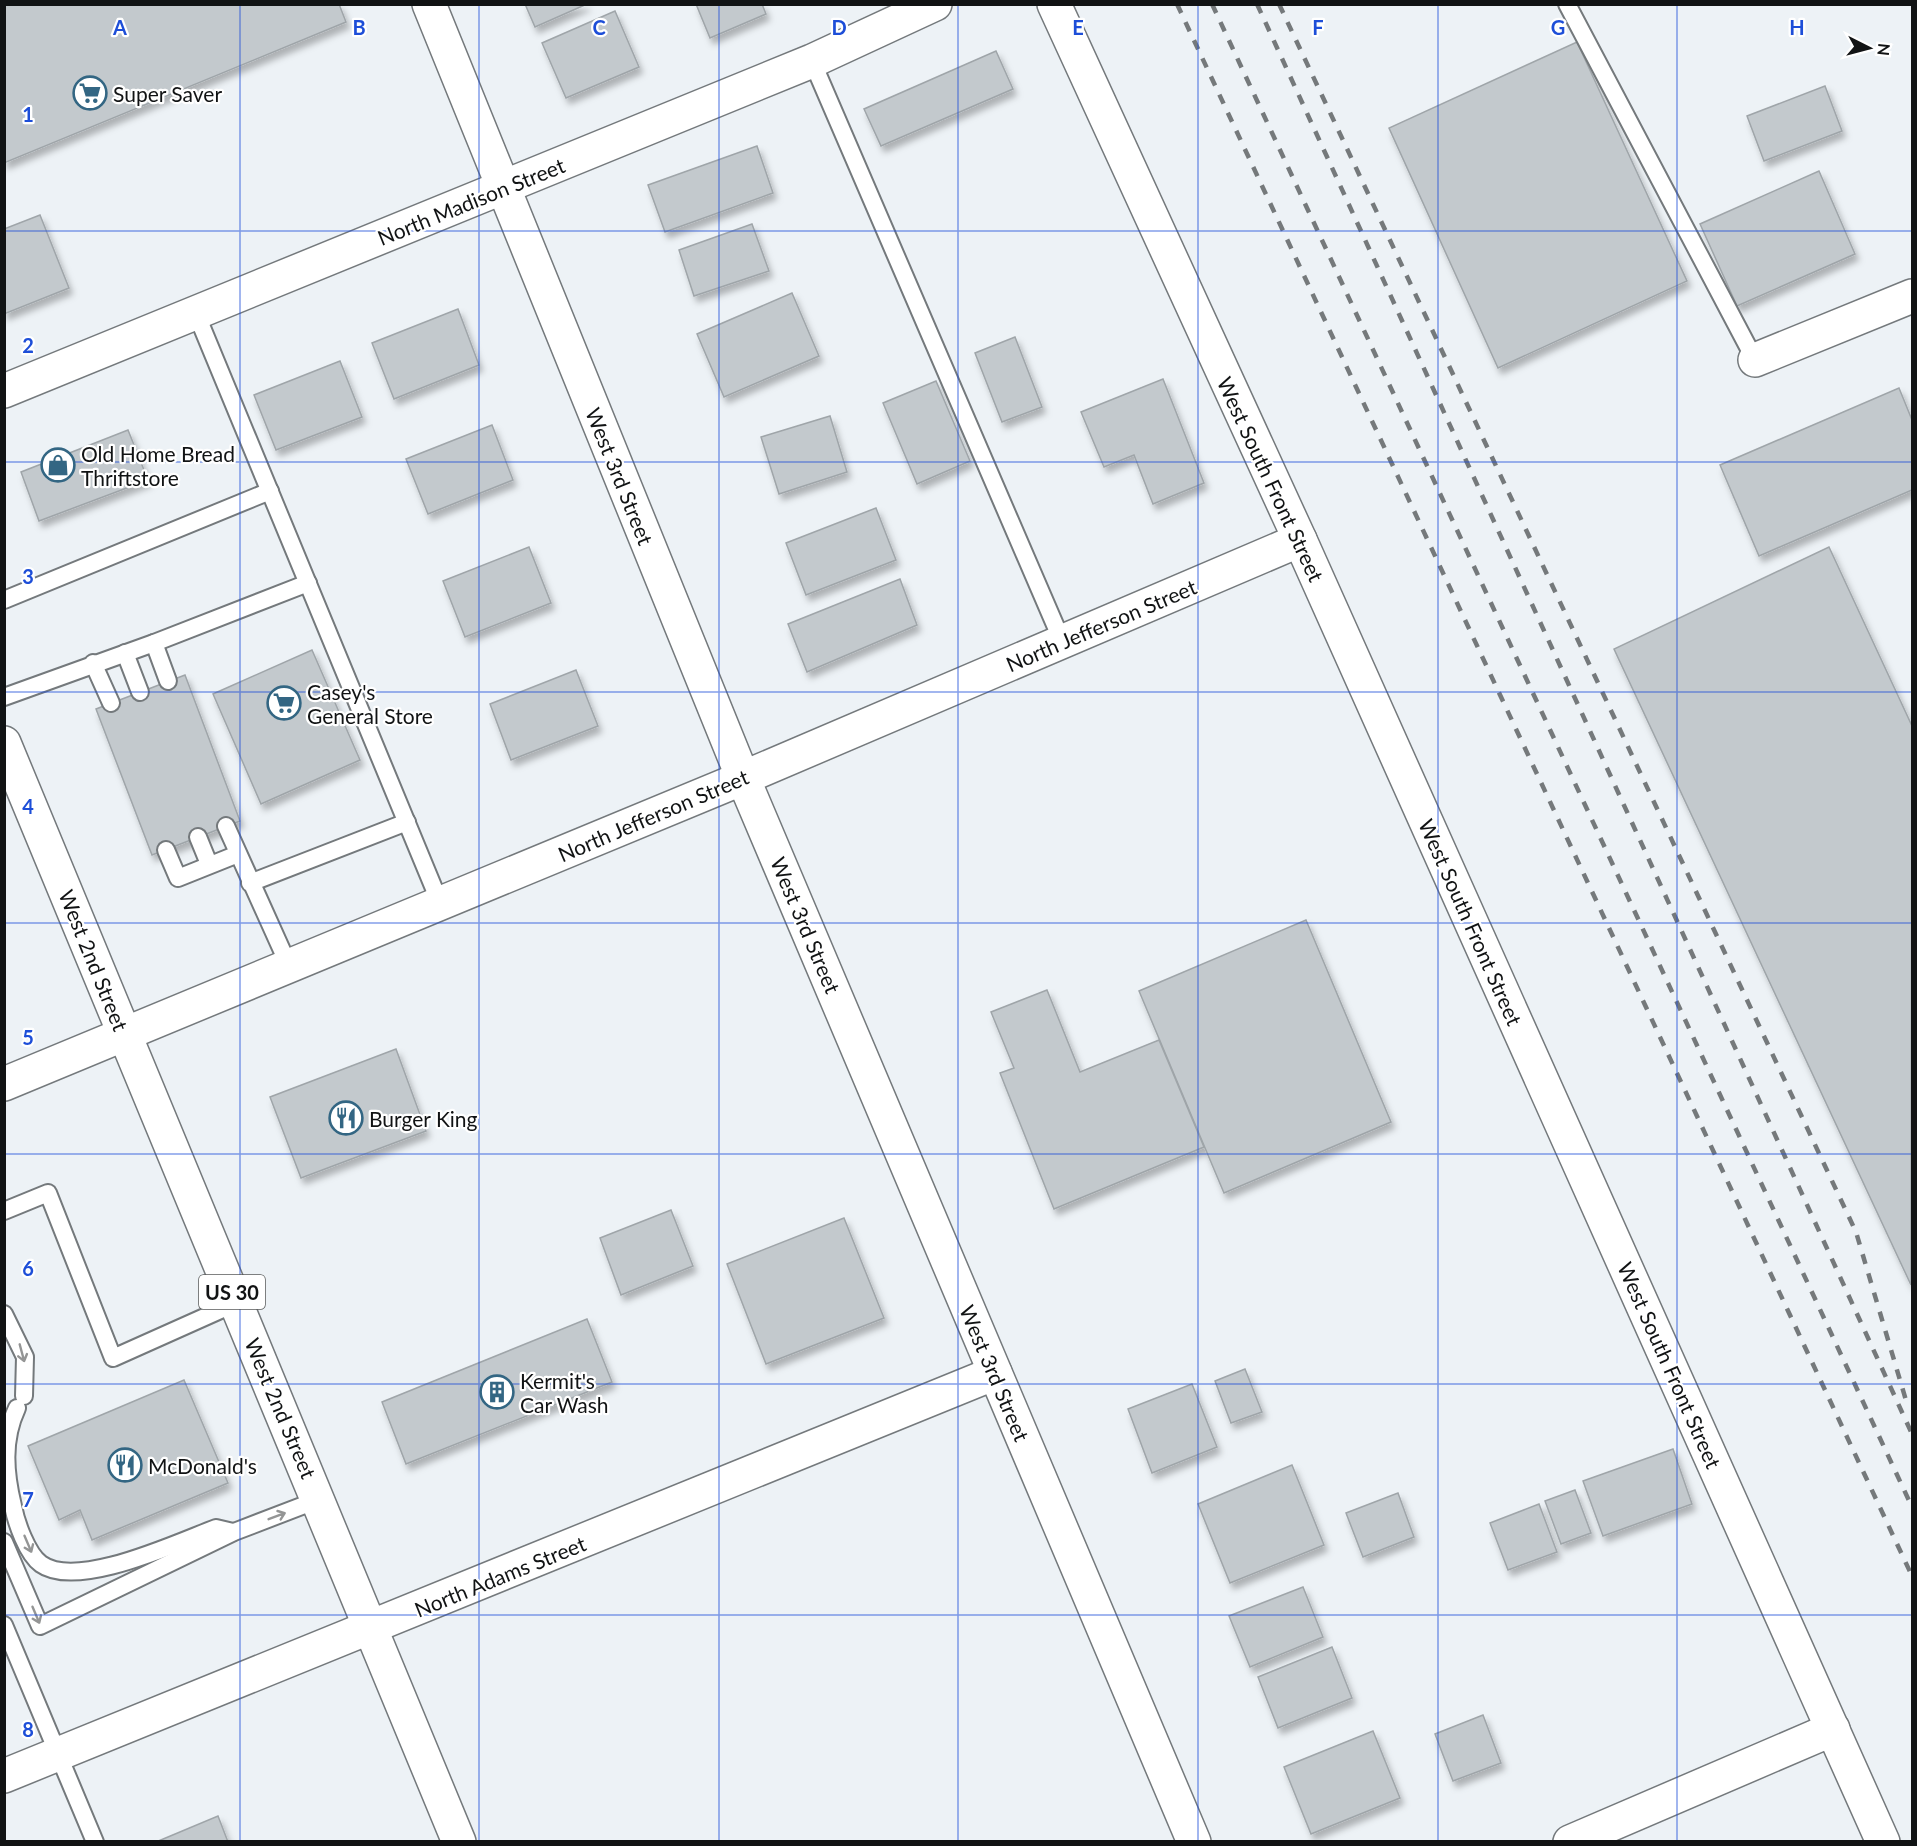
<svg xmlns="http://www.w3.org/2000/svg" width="1917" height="1846" font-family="Lato,sans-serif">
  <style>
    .building { fill: #c3c9cd; stroke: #9fa5a9; stroke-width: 1.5; filter: url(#shadow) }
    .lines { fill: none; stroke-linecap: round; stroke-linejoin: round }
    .lane-casing { stroke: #74797c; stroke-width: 20 }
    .street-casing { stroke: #74797c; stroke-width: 36 }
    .highway-casing { stroke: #74797c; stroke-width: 36 }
    .lane { stroke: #fff; stroke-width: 16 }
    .street { stroke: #fff; stroke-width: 33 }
    .highway { stroke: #fff; stroke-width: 33 }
    .rail { stroke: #75797b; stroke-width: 4.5; stroke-dasharray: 10 10; stroke-linecap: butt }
    .oneway { stroke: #949595 }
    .grid { fill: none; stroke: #1d4ed8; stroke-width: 1.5; stroke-opacity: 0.55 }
    .labels { text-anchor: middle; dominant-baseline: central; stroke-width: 4.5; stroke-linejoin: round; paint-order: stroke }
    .shield { fill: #fff; stroke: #585a5a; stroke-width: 1.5 }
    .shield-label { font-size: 20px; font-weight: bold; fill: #111314 }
    .poi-label { font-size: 21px; fill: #111314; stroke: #fff; text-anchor: start }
    .street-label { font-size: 21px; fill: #111314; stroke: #fff }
    .grid-label { font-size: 20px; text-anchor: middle; font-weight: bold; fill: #1d4ed8; stroke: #fff; stroke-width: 4.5; stroke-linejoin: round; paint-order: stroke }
  </style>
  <defs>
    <filter id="shadow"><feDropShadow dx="3.5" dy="6" stdDeviation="3" flood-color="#0004"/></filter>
  </defs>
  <rect width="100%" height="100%" fill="#edf2f6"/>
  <g class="building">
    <path d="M4,4H339L346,22L4,163Z"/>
    <path d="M525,4H587L535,27Z"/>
    <path d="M696,4H762L766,14L710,38Z"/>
    <path d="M615,11L639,67L566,98L542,43Z"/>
    <path d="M1577,42L1687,281L1498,368L1389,128Z"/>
    <path d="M996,51L1013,89L881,146L864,109Z"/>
    <path d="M1825,86L1842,131L1764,161L1747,116Z"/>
    <path d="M757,146L773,193L665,232L648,185Z"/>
    <path d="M1819,171L1855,254L1737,306L1700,224Z"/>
    <path d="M40,215L69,288L4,314V229Z"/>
    <path d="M752,224L769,271L694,296L679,250Z"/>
    <path d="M792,293L819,356L724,397L697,334Z"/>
    <path d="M458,309L479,365L394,399L372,343Z"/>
    <path d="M1015,337L1042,407L1002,422L975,353Z"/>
    <path d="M340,361L362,417L276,450L254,395Z"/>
    <path d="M1163,379L1204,483L1153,504L1134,455L1104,467L1081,412Z"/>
    <path d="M936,381L970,461L917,484L883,403Z"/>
    <path d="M1899,388L1912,420V490L1759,556L1720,465Z"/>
    <path d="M830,416L847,472L779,494L761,437Z"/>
    <path d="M492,425L513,480L428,514L406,459Z"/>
    <path d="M128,430L148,480L39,521L21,472Z"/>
    <path d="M876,508L896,560L806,595L786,543Z"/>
    <path d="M529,547L551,603L465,637L443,581Z"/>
    <path d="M1829,547L1912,726L1911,1285L1614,649Z"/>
    <path d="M900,579L917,625L807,672L788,624Z"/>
    <path d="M312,650L360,760L261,804L213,694Z"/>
    <path d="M576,670L598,726L511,760L490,704Z"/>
    <path d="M185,675L240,821L152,855L96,709Z"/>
    <path d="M1306,920L1391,1122L1224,1193L1139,991Z"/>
    <path d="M1047,990L1080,1072L1159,1040L1204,1147L1054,1209L1000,1073L1014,1068L991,1012Z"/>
    <path d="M396,1049L426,1131L301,1178L270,1097Z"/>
    <path d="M671,1210L693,1266L621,1295L600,1238Z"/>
    <path d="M844,1218L884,1318L766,1364L727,1264Z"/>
    <path d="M587,1319L612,1382L406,1464L382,1402Z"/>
    <path d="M1245,1369L1262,1412L1231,1423L1215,1381Z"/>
    <path d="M184,1380L228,1483L92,1540L80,1510L59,1520L28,1446Z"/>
    <path d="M1192,1384L1217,1447L1152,1473L1128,1409Z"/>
    <path d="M1673,1449L1692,1504L1603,1536L1583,1481Z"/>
    <path d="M1292,1465L1324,1545L1230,1583L1198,1504Z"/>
    <path d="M1575,1490L1591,1533L1561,1544L1545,1501Z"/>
    <path d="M1398,1493L1414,1537L1363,1557L1346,1513Z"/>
    <path d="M1539,1504L1557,1552L1508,1570L1490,1523Z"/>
    <path d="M1303,1587L1323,1637L1250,1667L1229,1616Z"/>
    <path d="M1332,1647L1352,1698L1278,1728L1258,1677Z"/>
    <path d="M1483,1715L1501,1763L1453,1781L1435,1734Z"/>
    <path d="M1373,1731L1400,1798L1311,1834L1284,1767Z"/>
    <path d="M218,1816L228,1842H156Z"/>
  </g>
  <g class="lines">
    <defs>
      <g id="lane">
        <path d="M1567,4L1755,360"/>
        <path d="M812,61L1062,641"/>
        <path d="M196,313L440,903"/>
        <path d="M4,600L270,491"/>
        <path d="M154,643L168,681"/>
        <path d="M125,653L140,692"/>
        <path d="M93,663L111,703"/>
        <path d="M4,697L154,643L308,583"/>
        <path d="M226,826L289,966"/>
        <path d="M198,837L209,864"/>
        <path d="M166,850L178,878L238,854"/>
        <path d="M250,883L407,822"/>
        <path d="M4,1211L48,1193L113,1358L236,1303"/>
        <path d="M4,1314L25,1357L24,1396"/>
        <path d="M17,1408C2,1440 5,1473 13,1506C16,1522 27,1554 41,1564C77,1590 176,1543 216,1528L233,1532"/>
        <path d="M4,1542L40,1626L234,1532L320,1499"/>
        <path d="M4,1625L95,1842"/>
      </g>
      <g id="street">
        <path d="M429,4L743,778L1194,1842"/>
        <path d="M1054,4L1300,540L1883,1842"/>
        <path d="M1755,360L1912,296"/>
        <path d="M4,391L812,61L935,4"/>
        <path d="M4,1084L743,778L1300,540"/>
        <path d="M4,1776L995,1373"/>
        <path d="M1570,1842L1833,1729"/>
      </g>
      <path id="highway" d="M4,743L459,1842"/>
    </defs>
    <use href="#lane" class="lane-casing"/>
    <use href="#street" class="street-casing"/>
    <use href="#highway" class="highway-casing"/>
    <use href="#lane" class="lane"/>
    <use href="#street" class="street"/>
    <use href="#highway" class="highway"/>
    <g class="rail">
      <path d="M1177,4L1912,1576"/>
      <path d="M1212,4L1912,1507"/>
      <path d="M1257,4L1912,1434"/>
      <path d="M1279,4L1856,1232L1908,1407"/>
    </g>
  </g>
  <defs><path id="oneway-shaft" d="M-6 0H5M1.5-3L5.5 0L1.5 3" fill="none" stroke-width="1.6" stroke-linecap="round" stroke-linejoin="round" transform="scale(1.5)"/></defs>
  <g class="oneway">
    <use href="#oneway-shaft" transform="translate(22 1353) rotate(75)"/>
    <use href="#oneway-shaft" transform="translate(277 1516) rotate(-21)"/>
    <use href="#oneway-shaft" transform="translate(28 1544) rotate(67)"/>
    <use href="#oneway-shaft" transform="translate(36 1615) rotate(67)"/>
  </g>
  <path class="grid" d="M240,4V1842M479,4V1842M719,4V1842M958,4V1842M1198,4V1842M1438,4V1842M1677,4V1842M4,231H1912M4,462H1912M4,692H1912M4,923H1912M4,1154H1912M4,1384H1912M4,1615H1912"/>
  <defs>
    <symbol id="supermarket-ring" viewBox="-11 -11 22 22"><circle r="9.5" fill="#fff" stroke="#336683" stroke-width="1.5"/><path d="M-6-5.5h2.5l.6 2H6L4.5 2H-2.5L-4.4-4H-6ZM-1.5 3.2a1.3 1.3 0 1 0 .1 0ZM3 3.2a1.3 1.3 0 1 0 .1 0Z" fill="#336683"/></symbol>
    <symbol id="shop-ring" viewBox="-11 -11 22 22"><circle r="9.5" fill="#fff" stroke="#336683" stroke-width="1.5"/><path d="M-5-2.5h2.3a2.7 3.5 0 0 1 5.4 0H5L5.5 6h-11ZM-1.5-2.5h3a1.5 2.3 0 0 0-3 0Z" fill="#336683"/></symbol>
    <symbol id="restaurant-ring" viewBox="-11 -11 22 22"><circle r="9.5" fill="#fff" stroke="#336683" stroke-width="1.5"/><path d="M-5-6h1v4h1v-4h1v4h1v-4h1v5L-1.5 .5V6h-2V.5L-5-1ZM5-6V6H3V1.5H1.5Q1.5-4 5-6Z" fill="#336683"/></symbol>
    <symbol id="building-ring" viewBox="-11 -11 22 22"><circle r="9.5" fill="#fff" stroke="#336683" stroke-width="1.5"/><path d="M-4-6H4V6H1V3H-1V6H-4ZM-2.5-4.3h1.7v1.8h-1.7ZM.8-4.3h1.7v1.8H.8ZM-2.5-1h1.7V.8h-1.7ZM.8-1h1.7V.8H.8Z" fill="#336683"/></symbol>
  </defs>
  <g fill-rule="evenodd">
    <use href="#supermarket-ring" x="71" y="74" width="38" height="38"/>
    <use href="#shop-ring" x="39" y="446" width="38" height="38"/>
    <use href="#supermarket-ring" x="265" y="684" width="38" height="38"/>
    <use href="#restaurant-ring" x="327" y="1099" width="38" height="38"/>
    <use href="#building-ring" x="478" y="1373" width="38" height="38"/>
    <use href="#restaurant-ring" x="106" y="1446" width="38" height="38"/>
  </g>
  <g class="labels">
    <rect class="shield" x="199" y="1275" width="66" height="34" rx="4.5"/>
    <g class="shield-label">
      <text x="232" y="1292">US 30</text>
    </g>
    <g class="poi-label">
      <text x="113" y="93">Super Saver</text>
      <text x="81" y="453">Old Home Bread<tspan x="81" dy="24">Thriftstore</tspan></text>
      <text x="307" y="691">Casey's<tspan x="307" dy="24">General Store</tspan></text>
      <text x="369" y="1118">Burger King</text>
      <text x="520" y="1380">Kermit's<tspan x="520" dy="24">Car Wash</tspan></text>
      <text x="148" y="1465">McDonald's</text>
    </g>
    <g class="street-label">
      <text transform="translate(471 201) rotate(-22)">North Madison Street</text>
      <text transform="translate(620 476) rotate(68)">West 3rd Street</text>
      <text transform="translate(1271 479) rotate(65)">West South Front Street</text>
      <text transform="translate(1101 625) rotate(-23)">North Jefferson Street</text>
      <text transform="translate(653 815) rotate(-23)">North Jefferson Street</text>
      <text transform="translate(1471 922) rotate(66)">West South Front Street</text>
      <text transform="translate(806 925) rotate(67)">West 3rd Street</text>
      <text transform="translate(94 960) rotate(68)">West 2nd Street</text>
      <text transform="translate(1670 1365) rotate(66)">West South Front Street</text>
      <text transform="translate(995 1373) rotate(67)">West 3rd Street</text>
      <text transform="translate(281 1408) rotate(67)">West 2nd Street</text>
      <text transform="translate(500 1576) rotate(-22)">North Adams Street</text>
    </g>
  </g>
  <g class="grid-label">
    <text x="120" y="35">A</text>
    <text x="359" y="35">B</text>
    <text x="599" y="35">C</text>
    <text x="839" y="35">D</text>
    <text x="1078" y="35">E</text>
    <text x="1318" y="35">F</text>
    <text x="1558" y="35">G</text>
    <text x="1797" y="35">H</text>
    <text x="28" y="122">1</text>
    <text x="28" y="353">2</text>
    <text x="28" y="584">3</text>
    <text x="28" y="814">4</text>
    <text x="28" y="1045">5</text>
    <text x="28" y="1276">6</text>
    <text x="28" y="1507">7</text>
    <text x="28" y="1737">8</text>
  </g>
  <rect width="1917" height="1846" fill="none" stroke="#111314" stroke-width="12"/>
  <g transform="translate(1869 48) rotate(96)" stroke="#ffffff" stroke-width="4.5" paint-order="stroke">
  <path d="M0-4.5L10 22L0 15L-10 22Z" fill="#111314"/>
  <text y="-9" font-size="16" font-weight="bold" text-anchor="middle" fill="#111314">N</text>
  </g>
</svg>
